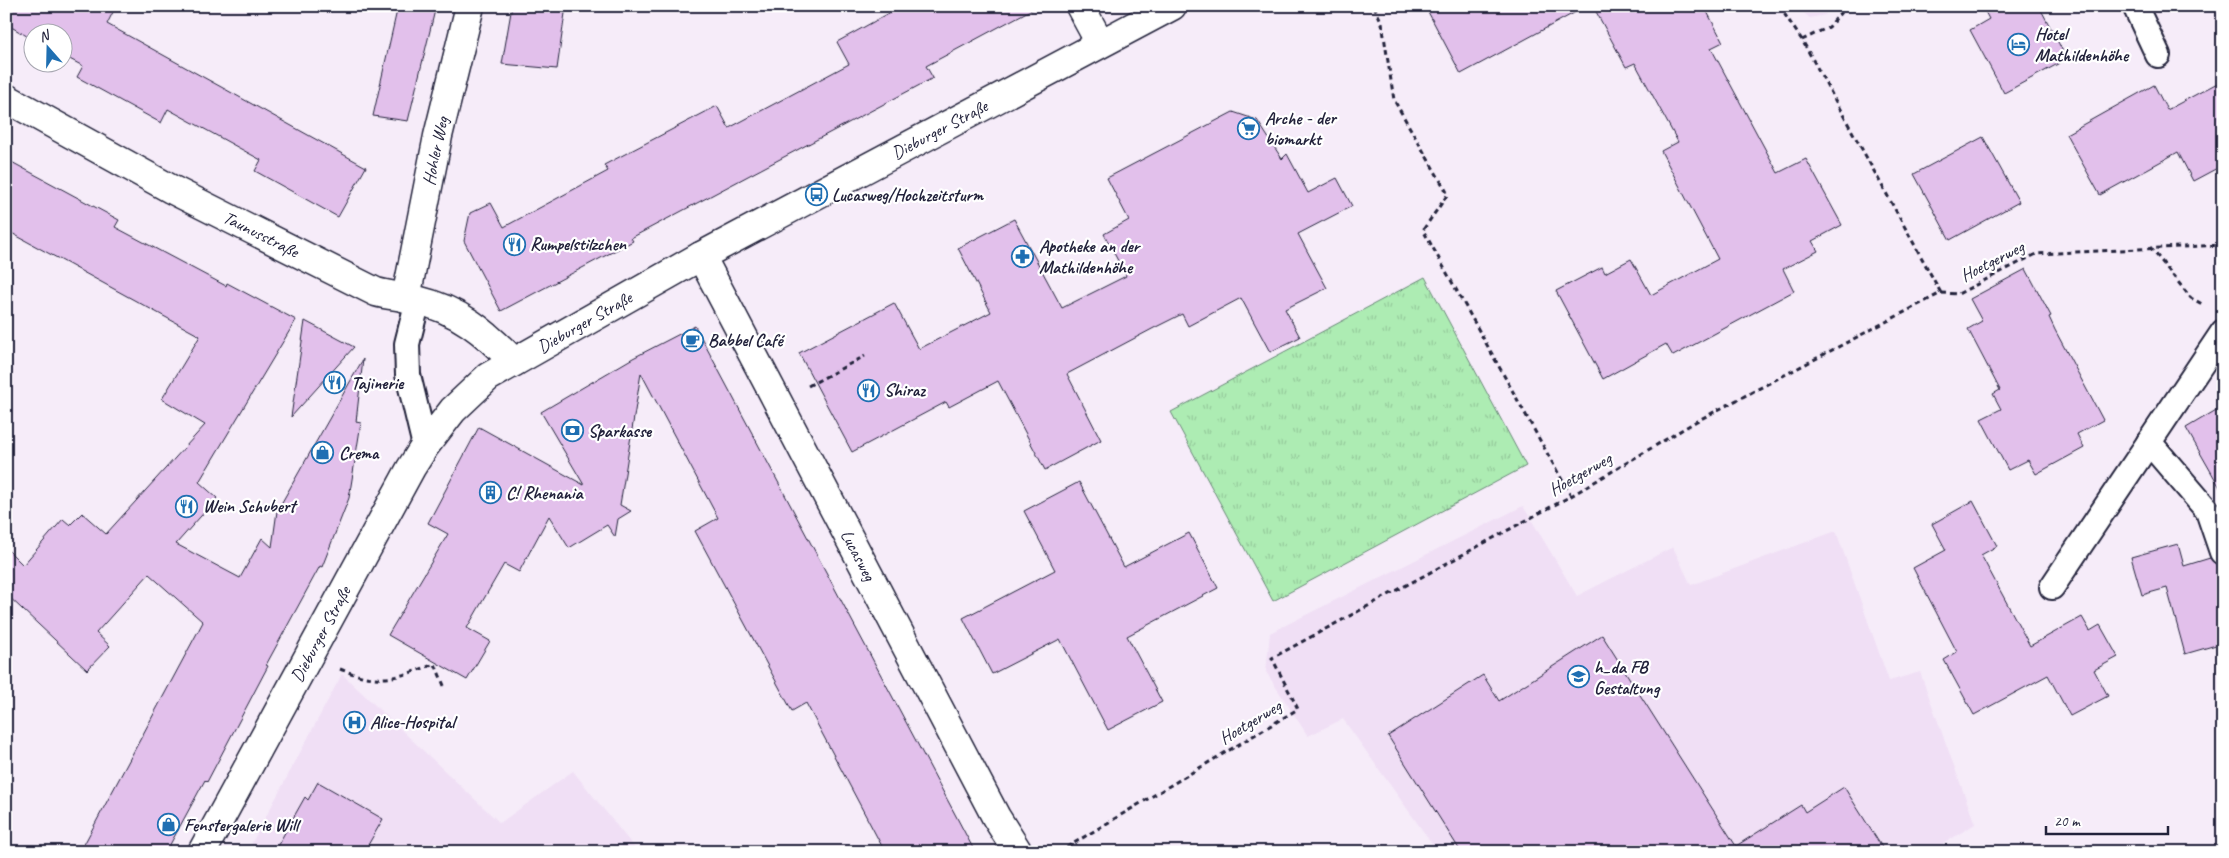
<svg xmlns="http://www.w3.org/2000/svg" width="2229" height="858" font-family="Caveat,sans-serif">
  <style>
    .built { fill: #f0dff5 }
    .grass { fill: url(#grass-tufts); stroke: #688777 }
    .building { fill: #e2c0eb; stroke: #22223b }
    .lines { fill: none; stroke-linecap: round; stroke-linejoin: round }
    .lane-casing { stroke: #22223b; stroke-width: 28 }
    .street-casing { stroke: #22223b; stroke-width: 31 }
    .secondary-casing { stroke: #22223b; stroke-width: 31 }
    .path { stroke: #22223b; stroke-width: 3; stroke-dasharray: 5 4; stroke-linecap: butt }
    .lane { stroke: #fff; stroke-width: 24 }
    .street { stroke: #fff; stroke-width: 28 }
    .secondary { stroke: #fff; stroke-width: 28 }
    .labels { text-anchor: middle; dominant-baseline: central; stroke-width: 4.5; stroke-linejoin: round; paint-order: stroke }
    .poi-label { font-size: 18px; font-weight: bold; fill: #22223b; stroke: #fff; text-anchor: start }
    .street-label { font-size: 18px; fill: #22223b; stroke: #fff }
  </style>
  <defs>
    <pattern id="grass-tufts" width="24" height="20" patternUnits="userSpaceOnUse" patternTransform="scale(1.25)"><rect width="24" height="20" fill="#adecb3"/><path d="M3 7l-1-3M5 7V3M7 7l1-3M15 17l-1-3M17 17v-4M19 17l1-3" fill="none" stroke="#95ca9b"/></pattern>
  </defs>
  <rect width="100%" height="100%" fill="#f6ecf9"/>
  <filter id="ink" filterUnits="userSpaceOnUse"><feTurbulence type="fractalNoise" baseFrequency=".02" numOctaves="2"/><feDisplacementMap in="SourceGraphic" scale="10" xChannelSelector="R" yChannelSelector="G"/><feConvolveMatrix kernelMatrix="1 2 1 2 8 2 1 2 1" color-interpolation-filters="sRGB"/></filter>
  <g filter="url(#ink)">
    <g class="built">
      <path d="M1795,6H1832L1825,15L1810,18Z"/>
      <path d="M1523,506L1577,596L1673,547L1691,585L1836,531L1889,681L1920,672L1975,824L1930,852H1438L1343,719L1308,736L1266,672L1270,633Z"/>
      <path d="M342,674L500,823L573,771L638,852H247Z"/>
    </g>
    <path class="grass" d="M1425,277L1526,466L1273,601L1171,412Z"/>
    <g class="building">
      <path d="M6,6H116L107,24L366,167L338,217L255,171L261,160L168,109L161,123L77,77L83,66L62,55V32H32V39L6,24Z"/>
      <path d="M398,6H436L408,121L373,116Z"/>
      <path d="M512,6H566L557,69L502,64Z"/>
      <path d="M902,6H1038L926,66L933,78L631,238L633,241L501,311L464,241L470,213L491,203L504,227L608,171L604,165L717,106L729,128L849,64L837,42Z"/>
      <path d="M1425,6H1587L1461,74Z"/>
      <path d="M1593,6H1704L1723,42L1711,48L1778,173L1806,159L1842,225L1812,241L1818,251L1783,269L1794,291L1673,356L1666,344L1603,379L1556,291L1602,267L1605,273L1631,259L1651,295L1718,259L1661,151L1678,142L1635,63L1626,67Z"/>
      <path d="M1982,6H2039L2067,59L2004,93L1970,30L1989,19Z"/>
      <path d="M2223,80V165L2193,181L2178,152L2100,195L2066,134L2154,85L2167,110Z"/>
      <path d="M1233,112L1257,120L1282,159L1287,154L1308,193L1337,178L1352,206L1298,234L1327,288L1285,309L1300,337L1270,352L1241,298L1188,326L1182,314L1154,328L1067,374L1101,440L1045,470L998,381L949,407L946,402L852,452L799,353L894,303L919,349L991,312L958,248L1014,219L1062,308L1126,276L1104,234L1129,220L1107,178Z"/>
      <path d="M1983,137L2019,202L1950,240L1914,174Z"/>
      <path d="M6,159L119,220L115,227L226,286L227,283L296,320L199,482L217,498L176,544L240,578L262,538L272,547L277,511L363,359L356,422L361,423L349,498L322,567L320,566L266,665L268,666L207,782L205,780L166,852H80L203,622L149,574L96,633L110,646L87,670L6,594V548L23,565L63,519L70,525L82,513L106,534L205,425L162,399L200,336L6,230Z"/>
      <path d="M2026,269L2051,316L2049,317L2055,330L2103,420L2077,434L2084,448L2036,474L2028,460L2008,470L1981,419L2001,409L1993,394L2000,390L1968,329L1982,321L1970,299Z"/>
      <path d="M305,321L354,347L291,417Z"/>
      <path d="M695,326L956,816L975,852H885L806,703L792,711L695,531L718,518L641,373L620,505L631,511L618,519L615,537L607,525L569,548L549,516L519,572L504,564L467,628L490,641L467,680L388,635L448,534L428,523L479,427L584,485L541,412L633,358Z"/>
      <path d="M2223,406V493L2186,428Z"/>
      <path d="M1079,482L1124,567L1189,533L1218,588L1127,636L1162,702L1108,730L1060,639L992,674L963,618L1055,570L1024,511Z"/>
      <path d="M1973,501L1997,546L1981,555L2030,646L2082,617L2090,631L2100,625L2118,657L2094,670L2108,696L2070,716L2048,675L1974,715L1944,660L1957,652L1913,568L1946,550L1932,524Z"/>
      <path d="M2178,544L2184,566L2210,558L2216,564L2223,588V643L2185,654L2167,588L2142,595L2131,557Z"/>
      <path d="M1602,635L1736,846L1801,805L1805,812L1844,787L1885,852H1461L1388,736L1483,675L1499,701Z"/>
      <path d="M318,782L383,819L364,852H274L305,797L308,800Z"/>
    </g>
    <g class="lines">
      <defs>
        <g id="lane">
          <path d="M2135,6L2158,55"/>
          <path d="M418,300L407,344L408,375L425,446"/>
          <path d="M2149,442L2208,511L2222,552"/>
          <path d="M2052,587L2223,332"/>
        </g>
        <g id="street">
          <path d="M1080,6L1100,43"/>
          <path id="s1" d="M6,98L171,189L376,292C390,296 403,296 417,300C459,310 485,332 514,362"/>
          <path id="s2" d="M701,256L996,817L1018,852"/>
          <path id="s3" d="M406,298L438,136L470,6"/>
        </g>
        <g id="secondary">
          <path id="s4" d="M202,852L411,468L425,446L453,410L488,377L701,256L1172,6"/>
        </g>
      </defs>
      <use href="#lane" class="lane-casing"/>
      <use href="#street" class="street-casing"/>
      <use href="#secondary" class="secondary-casing"/>
      <g class="path">
        <path d="M1374,6L1382,23L1394,100L1448,194L1423,230L1571,496"/>
        <path d="M1779,6L1802,40L1941,293"/>
        <path d="M1802,40L1829,27L1846,6"/>
        <path d="M2150,247L2191,298L2204,305"/>
        <path d="M808,386L865,356"/>
        <path d="M340,669C380,685 396,678 435,664L445,688"/>
        <path d="M1059,852L1298,709L1272,658L1571,496L1695,422L1941,293L1958,294L2036,254L2223,245"/>
      </g>
      <use href="#lane" class="lane"/>
      <use href="#street" class="street"/>
      <use href="#secondary" class="secondary"/>
    </g>
  </g>
  <defs>
    <symbol id="hotel-ring" viewBox="-11 -11 22 22"><circle r="9.5" fill="#fff" stroke="#1f6fb2" stroke-width="1.5"/><path d="M-6-4.5h1.5V1H6V5H4.5V3h-9V5H-6ZM-4 0a1.8 1.8 0 1 1 3.6 0ZM.5 0V-2.5h3Q6-2.5 6 0Z" fill="#1f6fb2"/></symbol>
    <symbol id="supermarket-ring" viewBox="-11 -11 22 22"><circle r="9.5" fill="#fff" stroke="#1f6fb2" stroke-width="1.5"/><path d="M-6-5.5h2.5l.6 2H6L4.5 2H-2.5L-4.4-4H-6ZM-1.5 3.2a1.3 1.3 0 1 0 .1 0ZM3 3.2a1.3 1.3 0 1 0 .1 0Z" fill="#1f6fb2"/></symbol>
    <symbol id="bus-ring" viewBox="-11 -11 22 22"><circle r="9.5" fill="#fff" stroke="#1f6fb2" stroke-width="1.5"/><path d="M-5-6H5V4H4V6H2V4H-2V6H-4V4H-5ZM-3.5-4V0h7V-4ZM-3.5 1.2v1.5H-2V1.2ZM2 1.2v1.5H3.5V1.2Z" fill="#1f6fb2"/></symbol>
    <symbol id="restaurant-ring" viewBox="-11 -11 22 22"><circle r="9.5" fill="#fff" stroke="#1f6fb2" stroke-width="1.5"/><path d="M-5-6h1v4h1v-4h1v4h1v-4h1v5L-1.5 .5V6h-2V.5L-5-1ZM5-6V6H3V1.5H1.5Q1.5-4 5-6Z" fill="#1f6fb2"/></symbol>
    <symbol id="pharmacy-ring" viewBox="-11 -11 22 22"><circle r="9.5" fill="#fff" stroke="#1f6fb2" stroke-width="1.5"/><path d="M-2-6h4v4h4v4h-4v4h-4v-4h-4v-4h4Z" fill="#1f6fb2"/></symbol>
    <symbol id="cafe-ring" viewBox="-11 -11 22 22"><circle r="9.5" fill="#fff" stroke="#1f6fb2" stroke-width="1.5"/><path d="M-5.5-4.5H6V0H3Q3 3.5 0 3.5H-2.5Q-5.5 3.5-5.5 0ZM3-3.2v2h1.7v-2ZM-6 4.5H4V6H-6Z" fill="#1f6fb2"/></symbol>
    <symbol id="bank-ring" viewBox="-11 -11 22 22"><circle r="9.5" fill="#fff" stroke="#1f6fb2" stroke-width="1.5"/><path d="M-6-4H6V4H-6ZM0-2.3a2.3 2.3 0 1 0 0 4.6a2.3 2.3 0 1 0 0-4.6Z" fill="#1f6fb2"/></symbol>
    <symbol id="shop-ring" viewBox="-11 -11 22 22"><circle r="9.5" fill="#fff" stroke="#1f6fb2" stroke-width="1.5"/><path d="M-5-2.5h2.3a2.7 3.5 0 0 1 5.4 0H5L5.5 6h-11ZM-1.5-2.5h3a1.5 2.3 0 0 0-3 0Z" fill="#1f6fb2"/></symbol>
    <symbol id="building-ring" viewBox="-11 -11 22 22"><circle r="9.5" fill="#fff" stroke="#1f6fb2" stroke-width="1.5"/><path d="M-4-6H4V6H1V3H-1V6H-4ZM-2.5-4.3h1.7v1.8h-1.7ZM.8-4.3h1.7v1.8H.8ZM-2.5-1h1.7V.8h-1.7ZM.8-1h1.7V.8H.8Z" fill="#1f6fb2"/></symbol>
    <symbol id="university-ring" viewBox="-11 -11 22 22"><circle r="9.5" fill="#fff" stroke="#1f6fb2" stroke-width="1.5"/><path d="M0-5L7-2L0 1L-7-2ZM-4 1L0 2.5L4 1V4Q0 6-4 4Z" fill="#1f6fb2"/></symbol>
    <symbol id="hospital-ring" viewBox="-11 -11 22 22"><circle r="9.5" fill="#fff" stroke="#1f6fb2" stroke-width="1.5"/><path d="M-5-5h3v3.5h4V-5h3V5h-3V1.5h-4V5h-3Z" fill="#1f6fb2"/></symbol>
  </defs>
  <g fill-rule="evenodd">
    <use href="#hotel-ring" x="2006" y="32" width="25" height="25"/>
    <use href="#supermarket-ring" x="1236" y="116" width="25" height="25"/>
    <use href="#bus-ring" x="804" y="182" width="25" height="25"/>
    <use href="#restaurant-ring" x="502" y="232" width="25" height="25"/>
    <use href="#pharmacy-ring" x="1010" y="244" width="25" height="25"/>
    <use href="#cafe-ring" x="680" y="328" width="25" height="25"/>
    <use href="#restaurant-ring" x="322" y="370" width="25" height="25"/>
    <use href="#restaurant-ring" x="856" y="378" width="25" height="25"/>
    <use href="#bank-ring" x="560" y="418" width="25" height="25"/>
    <use href="#shop-ring" x="310" y="440" width="25" height="25"/>
    <use href="#building-ring" x="478" y="480" width="25" height="25"/>
    <use href="#restaurant-ring" x="174" y="494" width="25" height="25"/>
    <use href="#university-ring" x="1566" y="664" width="25" height="25"/>
    <use href="#hospital-ring" x="342" y="710" width="25" height="25"/>
    <use href="#shop-ring" x="156" y="812" width="25" height="25"/>
  </g>
  <g class="labels">
    <g class="poi-label">
      <text x="2035" y="34">Hotel<tspan x="2035" dy="21">Mathildenhöhe</tspan></text>
      <text x="1265" y="118">Arche - der<tspan x="1265" dy="21">biomarkt</tspan></text>
      <text x="832" y="195">Lucasweg/Hochzeitsturm</text>
      <text x="530" y="244">Rumpelstilzchen</text>
      <text x="1039" y="246">Apotheke an der<tspan x="1039" dy="21">Mathildenhöhe</tspan></text>
      <text x="708" y="340">Babbel Café</text>
      <text x="351" y="383">Tajinerie</text>
      <text x="884" y="390">Shiraz</text>
      <text x="588" y="431">Sparkasse</text>
      <text x="339" y="453">Crema</text>
      <text x="506" y="493">C! Rhenania</text>
      <text x="203" y="506">Wein Schubert</text>
      <text x="1594" y="667">h_da FB<tspan x="1594" dy="21">Gestaltung</tspan></text>
      <text x="370" y="722">Alice-Hospital</text>
      <text x="184" y="825">Fenstergalerie Will</text>
    </g>
    <g class="street-label">
      <text stroke="none"><textPath href="#s4" startOffset="1072">Dieburger Straße</textPath></text>
      <text stroke="none"><textPath href="#s3" startOffset="150">Hohler Weg</textPath></text>
      <text stroke="none"><textPath href="#s1" startOffset="289">Taunusstraße</textPath></text>
      <text transform="translate(1992 261) rotate(-27)">Hoetgerweg</text>
      <text stroke="none"><textPath href="#s4" startOffset="668">Dieburger Straße</textPath></text>
      <text transform="translate(1580 474) rotate(-30)">Hoetgerweg</text>
      <text stroke="none"><textPath href="#s2" startOffset="338">Lucasweg</textPath></text>
      <text stroke="none"><textPath href="#s4" startOffset="248">Dieburger Straße</textPath></text>
      <text transform="translate(1250 722) rotate(-31)">Hoetgerweg</text>
    </g>
  </g>
  <rect width="2229" height="858" fill="none" stroke="#fff" stroke-width="25"/>
  <rect x="12" y="12" width="2204" height="833" fill="none" stroke="#22223b" stroke-width="2" filter="url(#ink)"/>
  <g transform="translate(48 48) rotate(340)"><circle r="24" fill="#ffffff" stroke="#a7a7b1"/>
  <path d="M0-4L9 19L0 12L-9 19Z" fill="#1f6fb2"/>
  <text y="-8" font-size="14" font-weight="bold" text-anchor="middle" fill="#22223b">N</text>
  </g>
  <path d="M2046 826v8h122v-8" fill="none" stroke="#22223b" stroke-width="2.5"/>
  <text x="2054" y="826" font-size="15" fill="#22223b" stroke="#ffffff" stroke-width="4" paint-order="stroke">20 m</text>
</svg>
